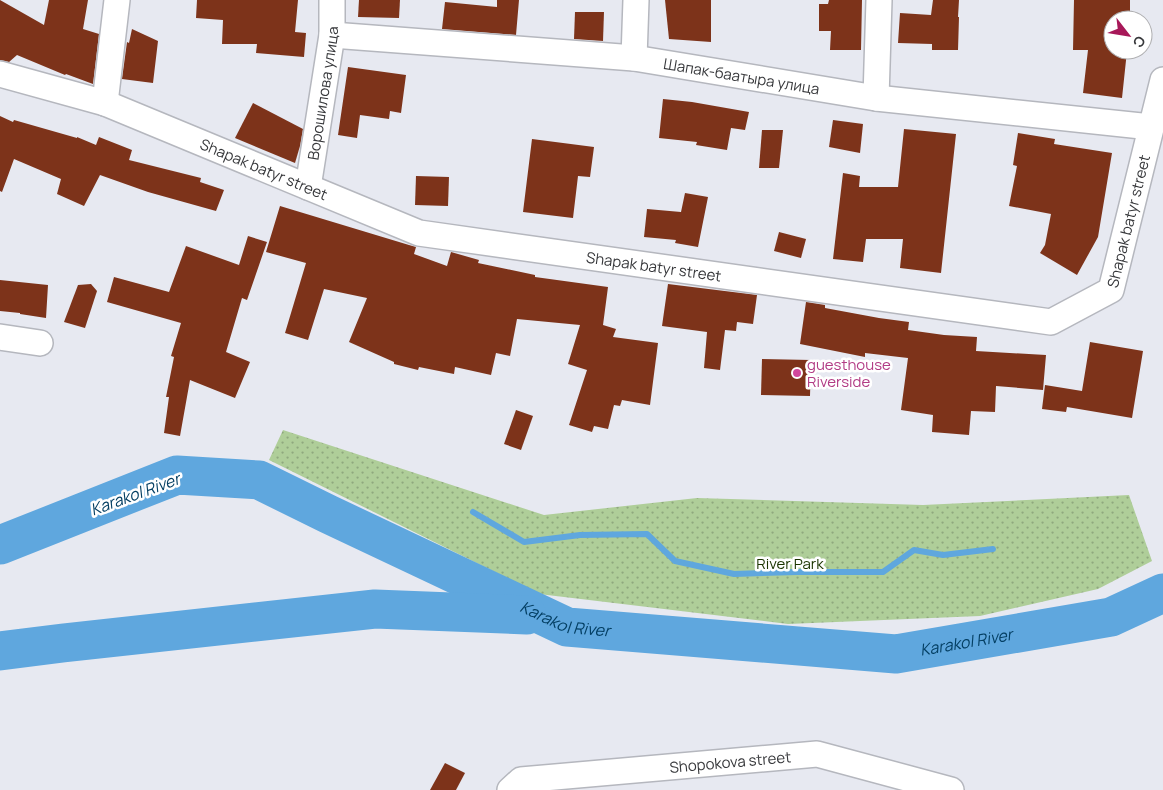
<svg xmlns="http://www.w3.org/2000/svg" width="1163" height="790" font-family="Manrope,sans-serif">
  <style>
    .green { fill: url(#green-dots) }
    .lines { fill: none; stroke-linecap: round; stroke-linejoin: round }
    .stream { stroke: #5fa7de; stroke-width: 6 }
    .river { stroke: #5fa7de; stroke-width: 39 }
    .building { fill: #7d331a }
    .minor-casing { stroke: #b5b7be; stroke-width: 28 }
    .minor { stroke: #fff; stroke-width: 25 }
    .hotel-dot { fill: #d1479c; stroke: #fff; stroke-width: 2 }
    .labels { text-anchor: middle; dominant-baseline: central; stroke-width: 5; stroke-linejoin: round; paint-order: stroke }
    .street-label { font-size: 15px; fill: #37383b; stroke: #fff }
    .hotel-label { font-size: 15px; fill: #b23c85; stroke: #fff; text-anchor: start }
    .park-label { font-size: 15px; fill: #1b3400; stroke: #fff }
    .water-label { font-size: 16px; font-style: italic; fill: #043f63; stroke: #fff }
  </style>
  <defs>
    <pattern id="green-dots" width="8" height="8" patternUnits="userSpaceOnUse" patternTransform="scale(1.25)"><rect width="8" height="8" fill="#afce99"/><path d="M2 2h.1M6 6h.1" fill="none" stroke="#8fa87e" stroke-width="1.8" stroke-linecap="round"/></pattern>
  </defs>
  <rect width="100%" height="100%" fill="#e7e9f1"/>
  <path class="green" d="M283,430L544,515L697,498L923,505L1129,495L1152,561L1098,589L980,616L788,624L539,594L269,460Z"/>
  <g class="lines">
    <path class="stream" d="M473,512L524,542L580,535L647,534L675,561L734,574L797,572H883L914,550L943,555L993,549"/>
    <g class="river">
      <path id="s1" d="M0,545L177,475L259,480L328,514L567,627L896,654L1111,617L1163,593"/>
      <path d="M0,651L63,643L375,609L527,615"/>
    </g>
  </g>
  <g class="building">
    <path d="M0,0L44,25L49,0H88L83,29L99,34L93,84L66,74L65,75L17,55L9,62L0,60Z"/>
    <path d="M197,0H298L295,32L306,33L304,57L256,53L257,44H222L223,20L196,18Z"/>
    <path d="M359,0H400L399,18L358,17Z"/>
    <path d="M497,0H519L516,35L442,29L445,2L497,7Z"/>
    <path d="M665,0H711V42L669,39Z"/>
    <path d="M829,0H862L861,50H830L831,31H819V4H828Z"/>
    <path d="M933,0H959L958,17H959L958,50H932V44L898,43L900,13L931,15Z"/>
    <path d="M1074,0H1130V20H1113V50H1129V51H1127L1122,98L1083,93L1088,50H1073Z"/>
    <path d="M575,12H604L603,41L574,39Z"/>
    <path d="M132,29L158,41L153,83L122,79L127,42L129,43Z"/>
    <path d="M348,67L406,75L401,113L390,111L389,119L360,115L357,138L338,135Z"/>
    <path d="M663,99L692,102L749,112L745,130L731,128L727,150L696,145L697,142L659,138Z"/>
    <path d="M253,103L303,129L300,146L295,163L235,138Z"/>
    <path d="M0,116L13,122L14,120L77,138V137L96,145L99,137L132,150L129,160L201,178L200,182L224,190L216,211L148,192L100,175L84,206L57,194L61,179L14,159L2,192L0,191Z"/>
    <path d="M833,120L863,124L860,153L829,147Z"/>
    <path d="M904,129L956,134L941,273L900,268L903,239H866L863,262L833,259L843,173L860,176L859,187H898Z"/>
    <path d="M762,130H783L779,168H759Z"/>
    <path d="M1018,133L1055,139L1054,144L1112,153L1098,237L1077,275L1040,253L1045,245L1051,214L1009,206L1017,166L1013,165Z"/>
    <path d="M532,139L594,147L590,177L578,176L573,218L523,212Z"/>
    <path d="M416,176L449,177L448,206L415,205Z"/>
    <path d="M685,193L708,197L698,247L675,243L676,240L644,237L647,209L681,212Z"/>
    <path d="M280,206L409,245L416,247L414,254L447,266L451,252L479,260L478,263L535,275V277L608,287L603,325L616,329L613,337L658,343L650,405L622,400L620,406L614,405L608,429L594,426L592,432L569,425L587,370L568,364L580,325L517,319L510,356L496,353L491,375L455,367L454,374L419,367L418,370L394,364V362L349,342L367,298L324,289L308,340L285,333L306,263L266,252Z"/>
    <path d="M779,232L806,239L801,258L774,251Z"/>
    <path d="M248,236L267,242L247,300L242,298L226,352L250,362L235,398L190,380L180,436L164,433L169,397H166L174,357L171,356L181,323L107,302L114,277L169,292L186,246L239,265Z"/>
    <path d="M0,280L48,285L46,318L20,314V313L0,311Z"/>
    <path d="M91,284L97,291L85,328L64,322L78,285Z"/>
    <path d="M668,284L757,295L753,324L737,322L736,331L725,330L720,370L704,368L707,332L662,326Z"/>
    <path d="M806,302L825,305V308L879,318L909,322L908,330L944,335L977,337L976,351L1046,355L1043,390L996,386L995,412L971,411L969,435L932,432L933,415L901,410L908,358L865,353V357L800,344Z"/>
    <path d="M1090,342L1143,351L1132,418L1067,407L1066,412L1042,409L1045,385L1082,391Z"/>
    <path d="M762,359L811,360L810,396L761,395Z"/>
    <path d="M516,410L533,416L521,450L504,444Z"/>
    <path d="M445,763L465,773L456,790H430Z"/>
  </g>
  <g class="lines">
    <defs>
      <g id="minor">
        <path id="s2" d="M332,35L634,58L876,98L1151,127"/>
        <path d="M634,58L636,0"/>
        <path id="s3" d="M0,74L105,103L419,233L1051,322L1111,290L1163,80"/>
        <path d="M876,98L879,0"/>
        <path d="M105,103L117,0"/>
        <path id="s4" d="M308,187L332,35V0"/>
        <path d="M0,337L40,343"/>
        <path id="s5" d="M510,790L521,780L817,754L951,790"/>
      </g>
    </defs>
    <use href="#minor" class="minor-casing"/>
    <use href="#minor" class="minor"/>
  </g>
  <circle class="hotel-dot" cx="797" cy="373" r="5"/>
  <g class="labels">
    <g class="street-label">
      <text stroke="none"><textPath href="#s2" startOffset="412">Шапак-баатыра улица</textPath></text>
      <text stroke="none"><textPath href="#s4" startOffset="95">Ворошилова улица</textPath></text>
      <text stroke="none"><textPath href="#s3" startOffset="281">Shapak batyr street</textPath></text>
      <text stroke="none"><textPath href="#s3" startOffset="1226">Shapak batyr street</textPath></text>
      <text stroke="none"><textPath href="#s3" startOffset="686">Shapak batyr street</textPath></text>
      <text stroke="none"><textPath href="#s5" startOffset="225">Shopokova street</textPath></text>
    </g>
    <g class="hotel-label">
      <text x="807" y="364">guesthouse<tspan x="807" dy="17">Riverside</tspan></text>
    </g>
    <g class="park-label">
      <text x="790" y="563">River Park</text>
    </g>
    <g class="water-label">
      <text transform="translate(135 494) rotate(-20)">Karakol River</text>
      <text stroke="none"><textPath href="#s1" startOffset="610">Karakol River</textPath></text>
      <text stroke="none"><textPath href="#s1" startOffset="1015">Karakol River</textPath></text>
    </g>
  </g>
  <g transform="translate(1128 35) rotate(121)"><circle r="24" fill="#ffffff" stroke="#afafb1"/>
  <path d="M0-4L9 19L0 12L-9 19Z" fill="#a71859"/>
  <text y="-8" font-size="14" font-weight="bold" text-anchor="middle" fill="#37383b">С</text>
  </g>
</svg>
